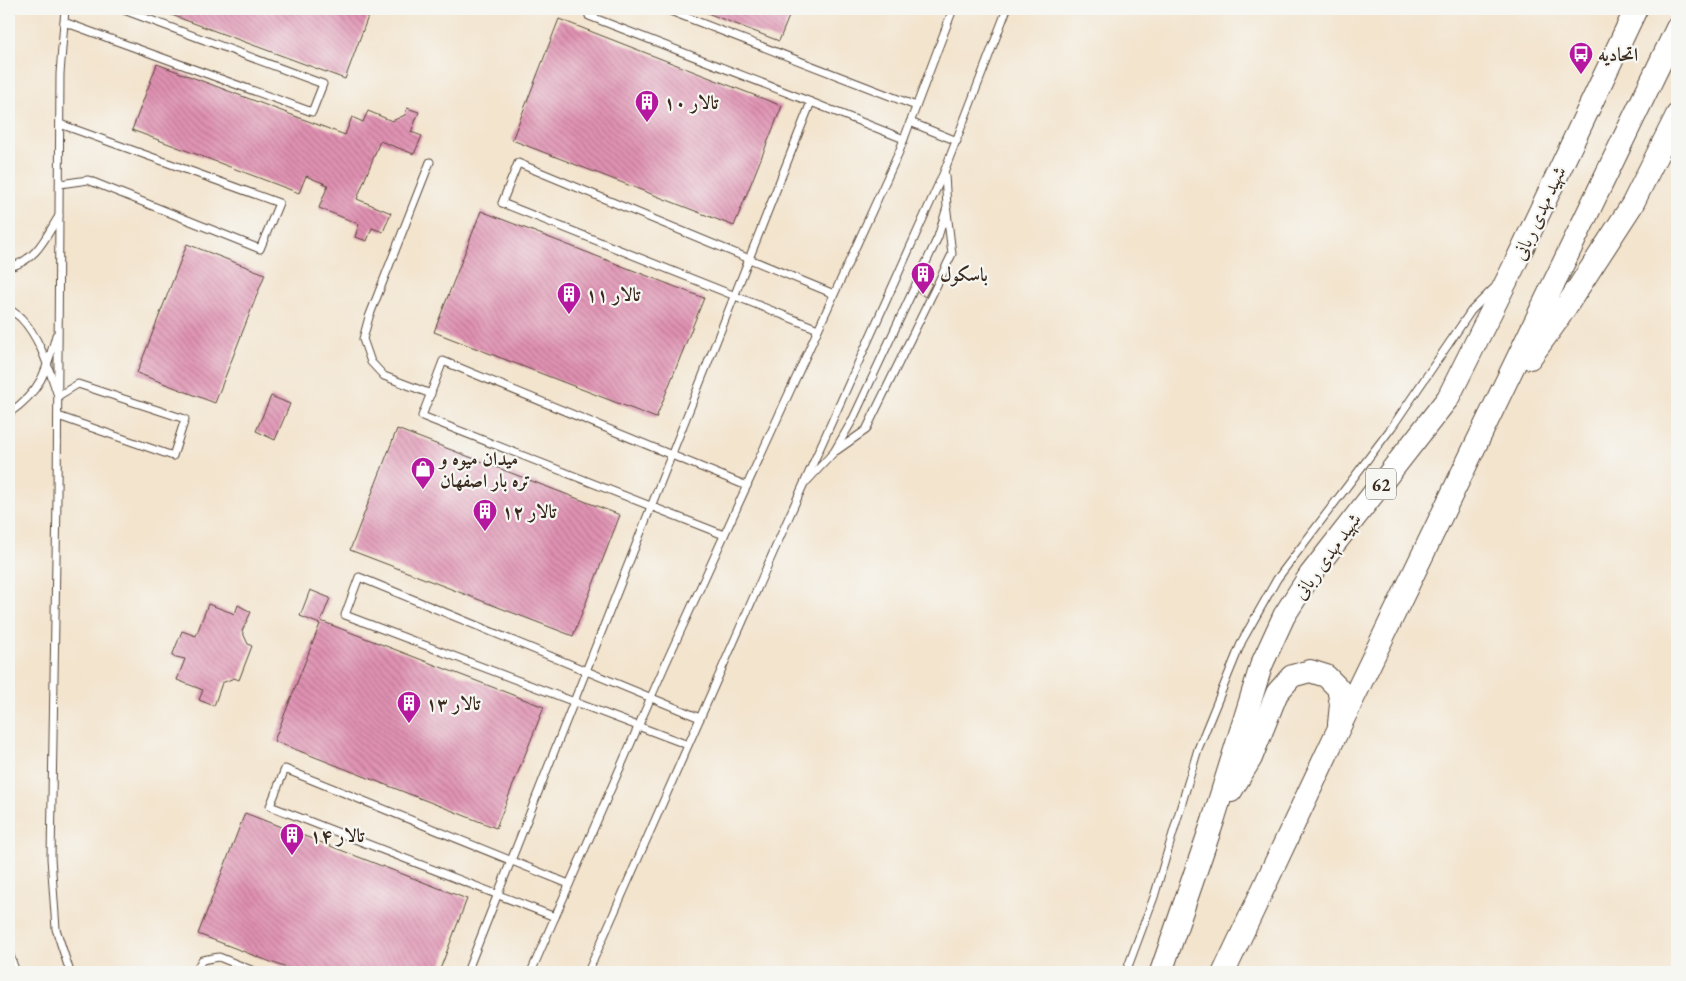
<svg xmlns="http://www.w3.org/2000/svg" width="1686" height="981" font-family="'EB Garamond',Amiri,serif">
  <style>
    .building { fill: url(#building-back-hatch) }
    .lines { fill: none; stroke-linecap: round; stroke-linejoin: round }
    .service-casing { stroke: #574638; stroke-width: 9 }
    .trunk-casing { stroke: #574638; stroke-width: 24 }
    .service { stroke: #fff; stroke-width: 7 }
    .trunk { stroke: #fff; stroke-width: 22 }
    .labels { text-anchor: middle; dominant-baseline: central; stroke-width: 4.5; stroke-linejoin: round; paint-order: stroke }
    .shield { fill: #f6f6f2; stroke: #73675e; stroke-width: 1 }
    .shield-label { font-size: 18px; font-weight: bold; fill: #3b2a1e }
    .poi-label { font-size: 19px; font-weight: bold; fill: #3b2a1e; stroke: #f6f6f2; text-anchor: start }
    .street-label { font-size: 19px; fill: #3b2a1e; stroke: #f6f6f2 }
  </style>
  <defs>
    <pattern id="building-back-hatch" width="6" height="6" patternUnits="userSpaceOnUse" patternTransform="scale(1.25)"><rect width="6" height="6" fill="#e091b2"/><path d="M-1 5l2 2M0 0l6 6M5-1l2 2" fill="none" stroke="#b77790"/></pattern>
  </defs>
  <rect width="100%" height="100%" fill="#f6f6f2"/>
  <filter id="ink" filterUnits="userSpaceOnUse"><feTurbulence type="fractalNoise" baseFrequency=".02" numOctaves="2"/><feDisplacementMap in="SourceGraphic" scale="10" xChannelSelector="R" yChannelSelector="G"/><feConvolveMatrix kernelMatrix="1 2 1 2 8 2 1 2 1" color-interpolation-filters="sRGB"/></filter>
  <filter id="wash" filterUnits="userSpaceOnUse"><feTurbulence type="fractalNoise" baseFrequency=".0096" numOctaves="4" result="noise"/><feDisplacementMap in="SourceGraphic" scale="20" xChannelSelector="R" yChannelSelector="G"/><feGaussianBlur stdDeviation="1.12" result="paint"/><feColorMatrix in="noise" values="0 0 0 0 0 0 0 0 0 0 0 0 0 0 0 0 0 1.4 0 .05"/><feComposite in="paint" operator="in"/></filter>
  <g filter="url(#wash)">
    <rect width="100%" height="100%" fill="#f3e4ce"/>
    <g id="blocks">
      <g class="building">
        <path d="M158,9H363L370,11L345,79L158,10Z"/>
        <path d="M697,9H792L779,41Z"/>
        <path d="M559,19L782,106L734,226L512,140Z"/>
        <path d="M157,64L345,135L352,117L363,122L368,111L392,121L405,115L407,108L419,112L411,132L422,136L414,154L380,141L357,199L391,213L383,232L372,228L367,241L355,237L359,224L319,208L328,185L306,176L299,193L132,130Z"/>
        <path d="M481,211L704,298L656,418L434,332Z"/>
        <path d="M187,244L265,274L215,403L137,373Z"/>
        <path d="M924,280L932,284L925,297L918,292Z"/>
        <path d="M271,396L290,404L275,440L256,431Z"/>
        <path d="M397,429L620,515L573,636L350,550Z"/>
        <path d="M310,590L330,598L321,621L544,707L496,828L274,741L320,624L300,616Z"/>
        <path d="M208,604L235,614L238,605L251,612L242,631L248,644L252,646L239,680L234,678L222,683L214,706L199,700L203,690L177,680L185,659L172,656L182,631L196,636Z"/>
        <path d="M245,813L467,899L439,972H297L198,934Z"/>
      </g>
    </g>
  </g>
  <g filter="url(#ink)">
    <use href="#blocks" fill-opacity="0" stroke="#574638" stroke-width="1"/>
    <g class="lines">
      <defs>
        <g id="service">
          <path d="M65,9L60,74L57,498L51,858L56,929L70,972"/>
          <path d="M665,9L916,106"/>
          <path d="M64,22L312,112L323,84L121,9"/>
          <path d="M811,102L904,139"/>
          <path d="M910,122L957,141"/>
          <path d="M430,162L369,317L363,339L371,362L384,376L431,394"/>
          <path d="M60,184L88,180L260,249L279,203L60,124"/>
          <path d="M9,267C36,261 45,238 59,216"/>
          <path d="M9,309C13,312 18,315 21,318C41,339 49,370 58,396L78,384L185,419L173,456L58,416"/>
          <path d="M818,329L502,203L518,163L834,294"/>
          <path d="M9,413C41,391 46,372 56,335"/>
          <path d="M836,451L866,430L952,254L947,212"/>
          <path d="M807,481L834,452L852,421L938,237L947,207L945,175"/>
          <path d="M724,535L422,416L443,361L747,486"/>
          <path d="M688,745L345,615L359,577L700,718"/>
          <path d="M555,917L270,806L285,769L569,884"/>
          <path d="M9,953L16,972"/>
          <path d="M195,972L202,960L219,957L256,972"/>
          <path d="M467,972L811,102L589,16L591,9"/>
          <path d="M531,972L665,665L899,152L953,9"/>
          <path d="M588,972L788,519L944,172L1007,9"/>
          <path d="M1126,972L1154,897L1198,749L1242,641L1277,579L1392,427L1471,311L1493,289"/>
        </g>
        <g id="trunk">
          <path d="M1530,358L1556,322L1632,205L1677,115"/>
          <path d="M1231,791L1251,758L1277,693L1292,676L1310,671L1326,676L1338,688L1341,704L1339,724"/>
          <path d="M1161,972L1213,821L1261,666L1284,616L1310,575L1448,398L1513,268L1636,9"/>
          <path d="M1224,972L1338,730L1677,28"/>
        </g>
      </defs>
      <use href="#service" class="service-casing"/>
      <use href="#trunk" class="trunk-casing"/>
      <use href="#service" class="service"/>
      <use href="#trunk" class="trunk"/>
    </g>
  </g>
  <defs>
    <symbol id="bus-pin" viewBox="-11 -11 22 30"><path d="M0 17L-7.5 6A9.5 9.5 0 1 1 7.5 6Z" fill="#b5179e" stroke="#f6f6f2"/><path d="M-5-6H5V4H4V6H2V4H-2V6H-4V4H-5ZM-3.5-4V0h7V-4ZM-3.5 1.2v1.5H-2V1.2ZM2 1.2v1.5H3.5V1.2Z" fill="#fff"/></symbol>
    <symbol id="building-pin" viewBox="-11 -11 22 30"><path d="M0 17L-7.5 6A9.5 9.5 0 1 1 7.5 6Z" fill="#b5179e" stroke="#f6f6f2"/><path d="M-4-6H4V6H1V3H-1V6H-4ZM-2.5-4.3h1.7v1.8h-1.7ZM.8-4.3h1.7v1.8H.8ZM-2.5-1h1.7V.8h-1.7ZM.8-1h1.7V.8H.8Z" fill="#fff"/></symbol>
    <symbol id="shop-pin" viewBox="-11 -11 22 30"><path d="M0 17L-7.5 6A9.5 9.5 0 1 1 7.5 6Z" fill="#b5179e" stroke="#f6f6f2"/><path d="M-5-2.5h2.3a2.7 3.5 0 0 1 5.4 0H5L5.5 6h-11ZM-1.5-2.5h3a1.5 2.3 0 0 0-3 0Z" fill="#fff"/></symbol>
  </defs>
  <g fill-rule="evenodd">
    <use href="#bus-pin" x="1567" y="40" width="28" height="38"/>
    <use href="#building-pin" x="633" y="88" width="28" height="38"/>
    <use href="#building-pin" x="909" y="260" width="28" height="38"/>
    <use href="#building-pin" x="555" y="280" width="28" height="38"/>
    <use href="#shop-pin" x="409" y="455" width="28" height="38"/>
    <use href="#building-pin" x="471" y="497" width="28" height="38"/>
    <use href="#building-pin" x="395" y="689" width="28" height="38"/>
    <use href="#building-pin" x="278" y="821" width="28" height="38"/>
  </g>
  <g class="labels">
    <rect class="shield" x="1366" y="468.5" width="30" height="31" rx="4"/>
    <g class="shield-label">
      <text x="1381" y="484">62</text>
    </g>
    <g class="poi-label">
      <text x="1598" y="54">اتحادیه</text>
      <text x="664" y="102">تالار ۱۰</text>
      <text x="940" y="274">باسكول</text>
      <text x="586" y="294">تالار ۱۱</text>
      <text x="440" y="458">میدان میوه و<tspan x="440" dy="22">تره بار اصفهان</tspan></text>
      <text x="502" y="511">تالار ۱۲</text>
      <text x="426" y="703">تالار ۱۳</text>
      <text x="310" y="835">تالار ۱۴</text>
    </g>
    <g class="street-label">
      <text transform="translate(1539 213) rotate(-65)">شهید مهدی ربانی</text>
      <text transform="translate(1327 556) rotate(-54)">شهید مهدی ربانی</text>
    </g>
  </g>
  <rect width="1686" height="981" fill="none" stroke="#f6f6f2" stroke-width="30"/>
</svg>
